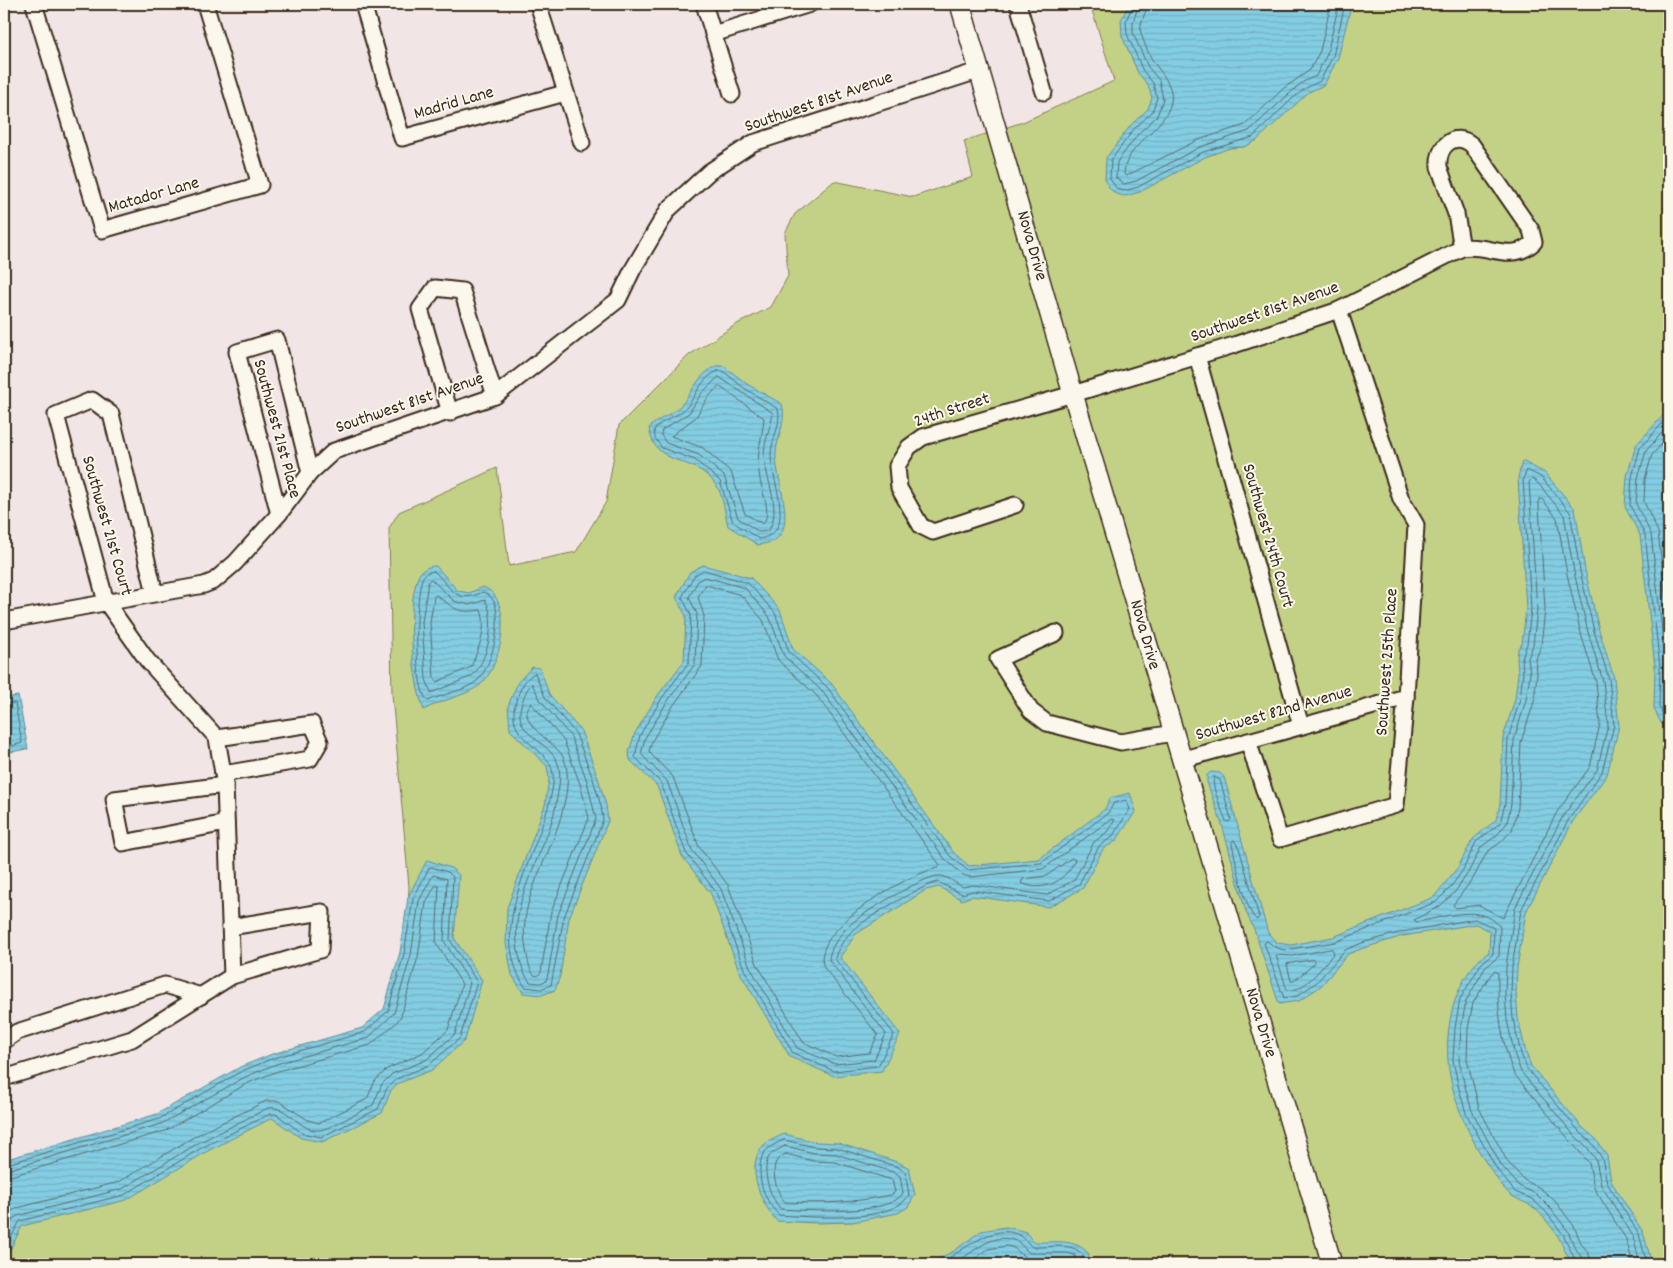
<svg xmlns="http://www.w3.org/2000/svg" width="1673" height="1268" font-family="Dekko,sans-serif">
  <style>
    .grass { fill: #c3d186; stroke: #7f7e52 }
    .water { fill: url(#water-rules); stroke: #668c94 }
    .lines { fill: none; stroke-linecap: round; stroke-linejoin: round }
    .shore { stroke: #586b6d; stroke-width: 1 }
    .minor-casing { stroke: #3b2a1e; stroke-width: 19 }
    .tertiary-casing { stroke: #3b2a1e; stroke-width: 22 }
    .minor { stroke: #fbf7ec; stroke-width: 15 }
    .tertiary { stroke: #fbf7ec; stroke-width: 19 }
    .labels { text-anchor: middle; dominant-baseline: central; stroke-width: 4; stroke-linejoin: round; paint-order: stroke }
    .street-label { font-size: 18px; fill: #3b2a1e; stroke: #fbf7ec }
  </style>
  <defs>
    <pattern id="water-rules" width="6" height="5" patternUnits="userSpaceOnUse" patternTransform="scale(1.25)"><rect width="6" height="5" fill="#83cde3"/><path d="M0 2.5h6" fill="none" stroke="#72b0c2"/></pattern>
  </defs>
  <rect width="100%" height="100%" fill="#f1e6e5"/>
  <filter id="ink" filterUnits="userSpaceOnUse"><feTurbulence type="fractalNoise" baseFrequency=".02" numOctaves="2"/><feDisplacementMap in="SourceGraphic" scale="10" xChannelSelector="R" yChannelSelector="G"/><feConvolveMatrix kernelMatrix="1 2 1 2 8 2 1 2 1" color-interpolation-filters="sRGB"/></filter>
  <g filter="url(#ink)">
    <path class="grass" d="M1090,4H1669V1264H1172L1170,1257L1147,1264H4V1202L421,1023L403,995L409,887L392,694L389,528L399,512L497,468L509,566L576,552L606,502L619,425L689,355L737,324L771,307L788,276L785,233L795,214L834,181L913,197L973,177L964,141L1023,122L1114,81Z"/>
    <g class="water">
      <path d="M1129,4H1350V10L1338,58L1324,85L1309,92L1256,141L1244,147L1230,148L1205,157L1140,192L1125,196L1116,194L1109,188L1105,179L1106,158L1131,125L1148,109L1152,98L1148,85L1138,73L1122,36L1121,20Z"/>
      <path d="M716,366H724L747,384L782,404C787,421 777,437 776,453C774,474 799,529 773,541C769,543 763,544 758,545L728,526C725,514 723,494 716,485C695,454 655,469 649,428C658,418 674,414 683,403C694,389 699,374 716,366Z"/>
      <path d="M1669,409V731L1661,723L1654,709L1655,667L1640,535L1625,507L1627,476L1636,445Z"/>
      <path d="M1522,461L1545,473L1575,509L1585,570L1599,630L1614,678L1619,726L1607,775L1573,821L1526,912L1517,968L1516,993L1518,1018L1526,1053L1531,1066L1582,1127L1596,1139L1607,1156L1611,1181L1643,1232L1652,1264H1574C1566,1256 1564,1248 1559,1238C1555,1231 1548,1223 1543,1217C1532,1203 1525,1204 1512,1196C1505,1191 1498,1180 1493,1173C1471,1142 1451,1099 1448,1061C1445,1023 1456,974 1489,952L1490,932L1476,924L1403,936L1364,948L1348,954L1321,986L1299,1001L1279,1004L1254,929L1246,912L1223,828L1207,782V775L1211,772L1220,773L1224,777L1268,933L1277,943L1291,945L1333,937L1434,897L1458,867L1473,839L1496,820L1500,804L1503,738L1515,699L1518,673L1517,658L1518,649L1522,644L1526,609L1518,478Z"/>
      <path d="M703,565L751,578L780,610L793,649L831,683L954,853L969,866L1039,859L1105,809L1110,798L1130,793L1136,811L1116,841L1103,849L1083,888L1049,907L972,896L962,900L939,887L926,890L856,934L840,957L900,1034L882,1071L834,1076L790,1057L739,971L711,894L682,856L657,786L630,760L629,751L635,733L658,695L684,661L686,616L676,597L690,572Z"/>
      <path d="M436,566L458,591L469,593L483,587C515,598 502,667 480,685C466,696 440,700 424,710C412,680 406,607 418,577C421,569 429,566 436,566Z"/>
      <path d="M532,667L540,668L549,694L581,731L598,778L606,805L608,821L569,918L560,976L555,990L542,995L523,993L512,975L506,943L507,908L545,805L549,779L547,766L510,730L508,706L518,682Z"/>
      <path d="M18,696L28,749L4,753V698Z"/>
      <path d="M427,860L451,868L459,875L454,938L482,980L465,1040L432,1070L399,1083L391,1090L382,1113L322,1142L301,1138L272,1118L206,1152L126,1200L22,1226L9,1252L4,1256V1160L157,1114L240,1067L272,1054L362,1028L384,1009L400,952L408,897Z"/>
      <path d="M784,1134L816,1142L838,1143L900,1163L909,1168L915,1195L908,1207L898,1213L853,1222L816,1223L777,1221C760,1203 743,1162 766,1143C771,1140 778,1137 784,1134Z"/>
      <path d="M1006,1227L1026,1232L1033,1242C1054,1243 1074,1237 1089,1254L1087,1262L1083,1264H921L934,1261L954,1251L981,1231Z"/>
    </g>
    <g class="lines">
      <g class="shore">
        <path d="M1133,4L1126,21L1127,34L1143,71L1153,83L1157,98L1152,112L1134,129L1111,160L1110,179L1117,189L1124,191L1138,187L1203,152L1253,137L1292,99L1306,88L1320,81L1333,56L1345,4"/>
        <path d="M1139,4L1133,22V33L1148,67L1159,80L1163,99L1157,116L1139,133L1117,162L1116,178L1124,184L1136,181L1200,147L1249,131L1289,94L1303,82L1316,76L1327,54L1339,4"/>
        <path d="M1147,4C1147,14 1138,23 1141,33C1144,43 1149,56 1155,64C1163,75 1174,87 1171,102C1165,130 1125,144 1124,174L1126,176L1198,140L1245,125L1284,88L1310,70L1320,51L1331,4"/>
        <path d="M718,371H723L744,388L778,409C782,424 771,440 771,455C771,481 798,533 759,539L733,522L720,481L695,460L662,448L655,438L654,430C662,419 678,417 687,407C697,394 701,378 718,371Z"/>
        <path d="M719,377L773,413C771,427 764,441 764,455C765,478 783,511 768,531L759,532L738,518L724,476L699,455L666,443L661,435L662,430L689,413L701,394Z"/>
        <path d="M719,386L764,418C762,441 755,454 760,479C762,493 772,512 763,524L745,514L731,472L703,448L671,436L696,417L707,399Z"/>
        <path d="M1669,416L1640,448L1632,477L1630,505L1645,535L1660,667L1659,707L1669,724"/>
        <path d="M1669,425L1646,451L1638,478L1636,504L1651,534L1666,666L1665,706L1669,715"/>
        <path d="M1669,436L1652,455L1645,479L1644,502L1658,532L1669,627"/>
        <path d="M1539,499H1542L1557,518L1567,574L1581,634L1596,682L1600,724L1590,767L1557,812L1503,918L1479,905L1456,908L1453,905L1474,877L1487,852L1501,842L1512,830L1518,808L1521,742L1534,702L1537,674L1536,659L1541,646L1545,610Z"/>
        <path d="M704,570L748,583L775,613L789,652L827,687L950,856L967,870L1041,863L1108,813L1114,803L1126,800L1130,809L1112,837L1099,846L1079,884L1049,901L973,891L962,894L938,882C918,887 870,916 854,929C847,935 836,950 835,959L894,1034L878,1066L834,1071L793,1053L744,969L716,892L686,853L661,783L635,757L640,735L662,698L689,662L691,615L682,597L694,576Z"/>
        <path d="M434,571C452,588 455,605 483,592C510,599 493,666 478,680C466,691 442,694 428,701C413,688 415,599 422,579C424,574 429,571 434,571Z"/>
        <path d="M705,577L745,588L769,616L784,656L822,691L945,859L963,875L970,877L1043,869L1111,819L1115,820L1107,832L1094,842L1074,880L1047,895L973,885L963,887C956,884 947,875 938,876C924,876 858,915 848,927C840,934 829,949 829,960L886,1034L874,1060L835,1064L797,1048L750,967L721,889L692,850L667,781L641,754L645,738L667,702L695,664L697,614L689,597L698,581Z"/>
        <path d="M431,579L454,601L469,605L485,600C497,618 488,661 472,676L431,693L426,679L422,622L428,582Z"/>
        <path d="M706,585L741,595L763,620L778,660L817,696L940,865L938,868C909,873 804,932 825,969L878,1035L869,1053L836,1057L803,1042L757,964L728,885L699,847L673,777L649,752L652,741L673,706L702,666L704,616L698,597Z"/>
        <path d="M436,595C455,608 455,614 481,610C488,628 478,650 471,667L437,682L434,678L430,622L434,597Z"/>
        <path d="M535,673L545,697L576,734L593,779L601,806L603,820L564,917L551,985L541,989L525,987C483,921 544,850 553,784C559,742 496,747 519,693C522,685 527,677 535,673Z"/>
        <path d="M532,684L541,701L571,737L587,781L596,819L558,915L548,974L546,981L540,983L530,982C522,972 521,963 518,951C508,894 550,851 557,798C559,787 562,772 557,761C545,738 509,733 523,700C525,694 527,688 532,684Z"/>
        <path d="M4,703H15L22,743L4,748"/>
        <path d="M531,703L564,741L580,784L589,818L551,912L541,972L538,976L534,975C528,967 528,959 526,950C516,898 553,856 563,808C567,793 570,774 564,759C558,742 513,724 531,703Z"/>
        <path d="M1214,777L1220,780L1231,819L1229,822L1226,821C1223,812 1210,785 1214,777Z"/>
        <path d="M1234,840L1239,848L1259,917L1257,920C1246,914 1235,858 1232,843Z"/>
        <path d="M1072,858L1075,860C1065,882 1043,893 1021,883L1023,879L1046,876Z"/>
        <path d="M1332,949L1334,953C1323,965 1305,993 1287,990L1276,955L1292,956Z"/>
        <path d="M1313,960L1315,963L1294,981H1291L1287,964Z"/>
        <path d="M784,1140L815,1147L837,1148L898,1167L905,1172L909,1195C893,1224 809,1217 779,1215C765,1202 757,1180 761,1160C763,1149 775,1144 784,1140Z"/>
        <path d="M785,1146L814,1153L836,1154L896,1173L900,1176L903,1193C890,1216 806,1211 781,1209C771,1199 763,1176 767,1161C769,1153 778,1150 785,1146Z"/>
        <path d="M786,1154L813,1161L835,1162L892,1180L895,1192L891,1195C850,1203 826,1204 785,1202C777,1194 771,1172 776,1162C778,1158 782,1156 786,1154Z"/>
        <path d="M4,1165L159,1119L242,1071L274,1058L365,1032L388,1011L404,954L413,899L429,868L431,867L448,872L453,877L450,940L477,982L460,1038L429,1065L396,1079L387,1088L378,1109L321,1137L302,1133L276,1114H270L203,1147L124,1195L20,1221L4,1250"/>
        <path d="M4,1171L161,1124L245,1077L276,1064L368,1038L394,1013L411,955L419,901L433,875L447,879L444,941L470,983L455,1034L426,1060L392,1074L382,1084L373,1105C363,1110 329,1129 320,1130C300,1133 288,1104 268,1108L200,1142L122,1189L17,1216L12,1221L4,1238"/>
        <path d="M4,1178L165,1131L248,1083L278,1071L370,1045L396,1023L401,1016L418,957L426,903L435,886H439L436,943L462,984L448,1030L422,1053L387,1069L375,1081L367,1099L319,1123L308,1120L279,1101H266L197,1135L119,1182L17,1208L9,1213L4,1221"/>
        <path d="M938,1264C962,1253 993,1220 1021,1236C1025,1238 1028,1244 1032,1247C1048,1248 1072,1241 1083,1255L1082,1264"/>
        <path d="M953,1264C972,1255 991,1230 1016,1241C1022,1243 1024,1250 1030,1253H1067L1075,1255L1076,1264"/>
        <path d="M968,1264L988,1249L1007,1246L1014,1248L1028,1260H1066L1068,1264"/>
        <path d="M1577,1264L1563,1234L1546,1212L1532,1199L1515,1192L1496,1168L1466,1113L1458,1085L1453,1060L1455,1028L1460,999L1481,964L1493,954L1494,928L1475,919L1402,932L1362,943L1345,950L1317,982L1297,996L1284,998L1264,943L1267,941L1275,947L1284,950L1335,942L1436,902L1450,888L1463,870L1476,842L1500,823L1505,804L1508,739L1520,699L1523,673L1522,658L1527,644L1531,609L1523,479L1527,470L1541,477L1570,512L1580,571L1594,631L1609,679L1614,725L1602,772L1569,819L1521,910L1512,967L1511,993L1513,1019L1521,1054L1527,1069L1579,1131L1592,1143L1602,1158L1607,1183L1639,1234L1647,1264"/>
        <path d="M1583,1264L1582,1258L1574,1246L1568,1231L1550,1208L1536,1194L1519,1186L1501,1165L1472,1111L1464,1083L1459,1060L1461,1028L1466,1001L1485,968L1499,956L1500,927C1482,902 1442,918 1417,922L1414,920L1440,906L1455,892L1468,873L1481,847L1496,836L1507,823L1511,804L1514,740L1526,700L1530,674L1528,658L1533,645L1537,610L1529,482L1532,479L1537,482L1564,515L1574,572L1588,632L1603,681L1608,725L1597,770L1563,816L1515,908L1506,967L1505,994L1507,1020L1515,1056L1521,1072L1574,1135L1587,1147L1596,1160L1601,1185L1633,1236L1640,1264"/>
        <path d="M1591,1264L1589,1254L1581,1243L1574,1226L1555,1201L1540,1188L1524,1180L1507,1161L1479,1108L1467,1059L1468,1029L1473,1003L1491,974L1495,971L1498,973C1497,1007 1501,1042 1514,1074L1589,1163L1594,1188L1626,1239L1633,1264"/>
      </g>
      <defs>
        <g id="minor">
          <path d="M34,4L102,230L260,185L205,4"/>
          <path d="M363,4L402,138L565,93"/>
          <path d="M538,4L582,143"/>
          <path d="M704,4L732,94"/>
          <path d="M1018,4L1044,92"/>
          <path d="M713,34L810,4"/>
          <path d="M1197,356L1301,726"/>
          <path d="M450,413L420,309L435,288L462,291L495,396"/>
          <path d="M1015,505L933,532L921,526L899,488L897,466L909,447L923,437L1073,394L1234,345L1339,310L1462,248C1488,243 1512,264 1534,242L1531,230L1472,145C1454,130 1437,147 1439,167L1456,214L1462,248"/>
          <path d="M279,514L237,352L277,340L310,473"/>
          <path d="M155,593L111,414L92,400L56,415L106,602L147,660L217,738L225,785L232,976"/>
          <path d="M4,621L204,585L214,581L235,563L279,514L310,473L334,451L495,396L618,300L633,269L668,210L709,172L753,143L981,70"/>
          <path d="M1056,633L998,659L1031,711L1047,723L1121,742L1173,733"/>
          <path d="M217,738L312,724L320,742L310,759L223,774"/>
          <path d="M1248,741L1280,839L1396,805L1406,697L1416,525L1401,499L1339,310"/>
          <path d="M1181,760L1406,697"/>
          <path d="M225,785L114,799L123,843L226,823"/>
          <path d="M4,1041L17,1032L165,985L201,996"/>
          <path d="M4,1078L132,1039L232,976L320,950L322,912L230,927"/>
        </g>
        <path id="tertiary" d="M960,4L1073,394L1332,1264"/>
      </defs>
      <use href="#minor" class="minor-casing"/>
      <use href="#tertiary" class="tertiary-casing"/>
      <use href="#minor" class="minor"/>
      <use href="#tertiary" class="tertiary"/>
    </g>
  </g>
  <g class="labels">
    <g class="street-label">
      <text transform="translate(819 103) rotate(-19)">Southwest 81st Avenue</text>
      <text transform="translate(454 104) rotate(-16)">Madrid Lane</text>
      <text transform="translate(154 196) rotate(-16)">Matador Lane</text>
      <text transform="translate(1031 246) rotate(74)">Nova Drive</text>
      <text transform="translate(1265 313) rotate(-19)">Southwest 81st Avenue</text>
      <text transform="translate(410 404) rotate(-19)">Southwest 81st Avenue</text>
      <text transform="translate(952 411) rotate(-18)">24th Street</text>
      <text transform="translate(276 429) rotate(75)">Southwest 21st Place</text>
      <text transform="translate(106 526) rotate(74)">Southwest 21st Court</text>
      <text transform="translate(1267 536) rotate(74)">Southwest 24th Court</text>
      <text transform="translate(1144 635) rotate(74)">Nova Drive</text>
      <text transform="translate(1388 662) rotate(-86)">Southwest 25th Place</text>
      <text transform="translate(1274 714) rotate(-16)">Southwest 82nd Avenue</text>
      <text transform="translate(1260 1023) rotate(73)">Nova Drive</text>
    </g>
  </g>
  <rect width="1673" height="1268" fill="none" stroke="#fbf7ec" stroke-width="20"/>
  <rect x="10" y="10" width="1653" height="1248" fill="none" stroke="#3b2a1e" stroke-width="2" filter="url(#ink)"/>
</svg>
